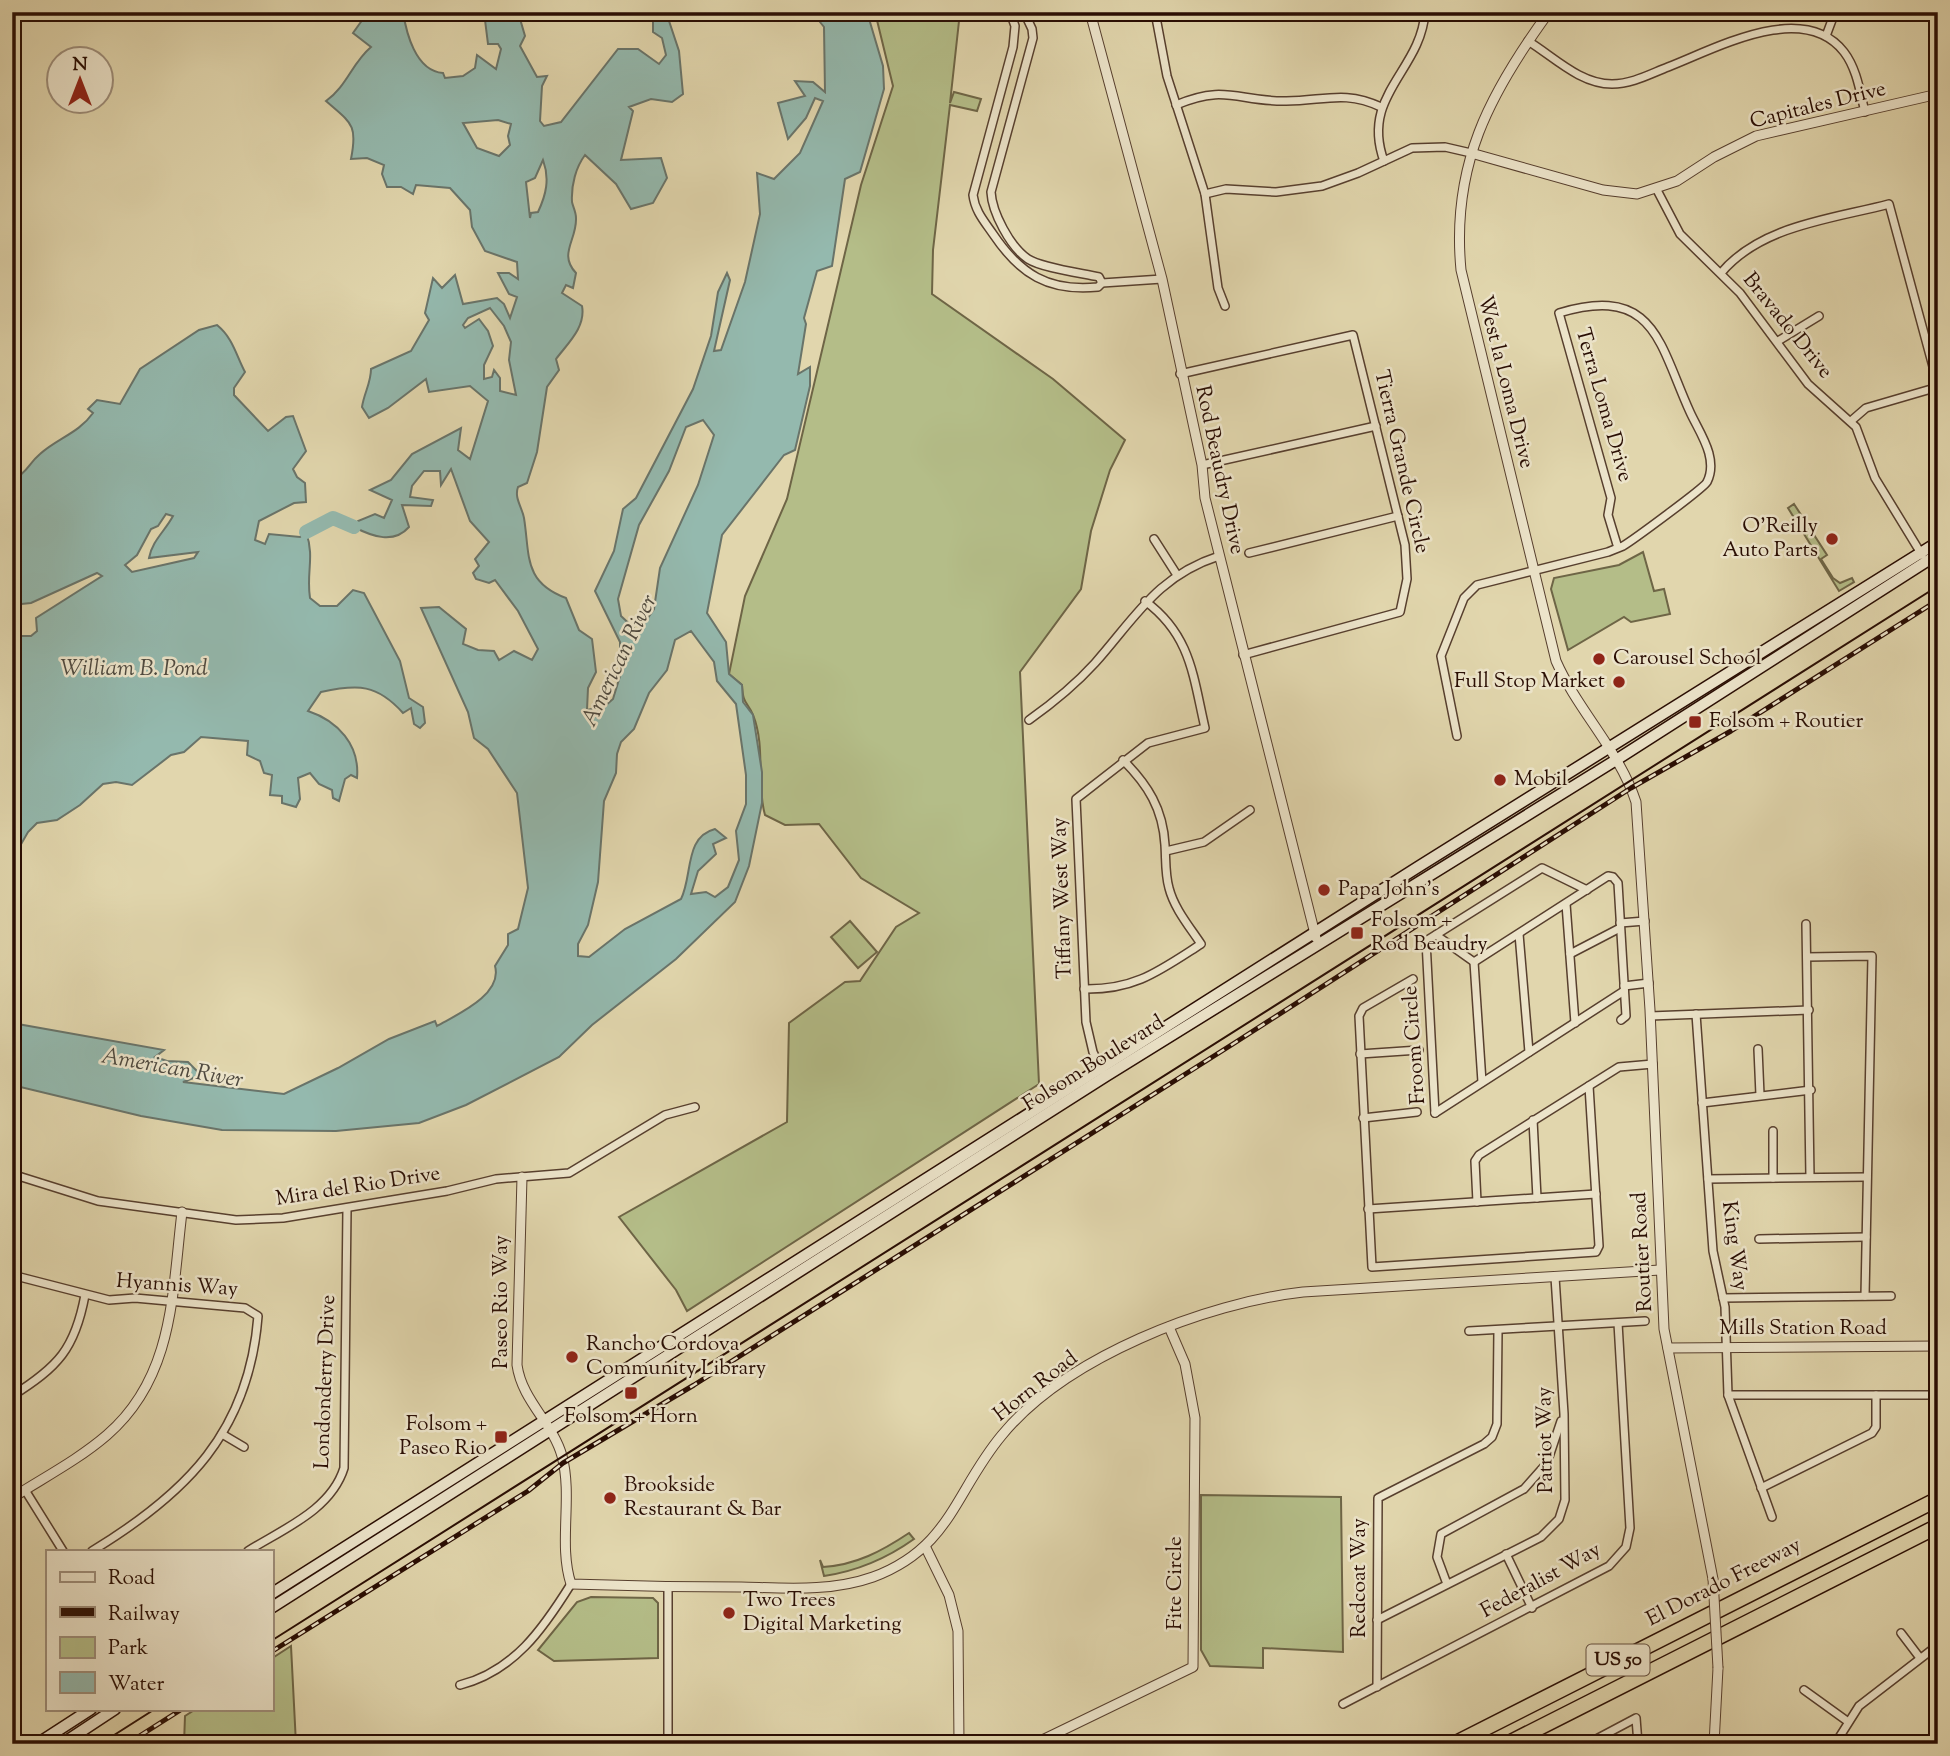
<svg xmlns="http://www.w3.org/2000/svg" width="1950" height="1756" font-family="'Sorts Mill Goudy',serif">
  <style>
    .green { fill: #b4bd88; stroke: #6e6546; stroke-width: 2 }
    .water { fill: #94b9ae; stroke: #69746a; stroke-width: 2; fill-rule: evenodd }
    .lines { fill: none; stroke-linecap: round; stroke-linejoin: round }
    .river { stroke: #94b9ae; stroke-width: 14 }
    .minor-casing { stroke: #573f2e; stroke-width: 10 }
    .tertiary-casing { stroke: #573f2e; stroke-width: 11 }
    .secondary-casing { stroke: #290d03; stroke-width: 13 }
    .motorway-casing { stroke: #290d03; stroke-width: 17 }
    .minor { stroke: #ece4ca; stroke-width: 7 }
    .tertiary { stroke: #ece4ca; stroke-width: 9 }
    .secondary { stroke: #ece4ca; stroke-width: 10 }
    .motorway { stroke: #e1d6ad; stroke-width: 14 }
    .tram { stroke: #290d03; stroke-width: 2 }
    .rail-casing { stroke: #290d03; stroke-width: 5 }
    .rail { stroke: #ece4ca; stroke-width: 2.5; stroke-dasharray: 8; stroke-linecap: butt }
    .tertiary-bridge-casing { stroke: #573f2e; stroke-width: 11; stroke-linecap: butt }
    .tertiary-bridge { stroke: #ece4ca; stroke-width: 9 }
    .poi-dot { fill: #8f2418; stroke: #ece4ca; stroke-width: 2.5 }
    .labels { text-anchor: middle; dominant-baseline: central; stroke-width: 5; stroke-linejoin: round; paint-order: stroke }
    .shield { fill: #ece4ca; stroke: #644e3f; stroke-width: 2 }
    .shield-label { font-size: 19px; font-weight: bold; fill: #290d03 }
    .street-label { font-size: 21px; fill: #290d03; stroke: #ece4ca }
    .poi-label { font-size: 21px; fill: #290d03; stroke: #ece4ca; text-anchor: start }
    .water-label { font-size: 23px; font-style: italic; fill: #4e493f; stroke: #ece4ca }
  </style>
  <rect width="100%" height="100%" fill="#e1d6ad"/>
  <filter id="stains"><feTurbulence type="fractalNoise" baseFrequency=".00286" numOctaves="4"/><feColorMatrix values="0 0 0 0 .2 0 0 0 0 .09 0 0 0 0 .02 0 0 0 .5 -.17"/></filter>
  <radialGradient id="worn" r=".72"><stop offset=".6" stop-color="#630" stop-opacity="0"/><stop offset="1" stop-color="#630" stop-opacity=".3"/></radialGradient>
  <g class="green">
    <path d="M875,12H960L950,103L954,92L981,99L977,111L950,105L933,250L932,294L1053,379L1125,440L1110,470L1091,531L1081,589L1020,672L1039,1084L687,1311L676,1290L619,1217L787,1122L789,1023L845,982L860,981L896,927L919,913L861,878L819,824L785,825L765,815C756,784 766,747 753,715C747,701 743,705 742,685L729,674L745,596L787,499L861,185L893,86Z"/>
    <path d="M1794,504L1827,555L1821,559L1833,578L1840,583L1852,578L1854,582L1839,591L1788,508Z"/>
    <path d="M1643,552L1654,591L1664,589L1670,614L1631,622L1624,617L1568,650L1551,589L1554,578L1619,565Z"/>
    <path d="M850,921L877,952L858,968L831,937Z"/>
    <path d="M1201,1495L1341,1497L1343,1652L1263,1648V1668L1210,1666L1201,1650Z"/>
    <path d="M909,1533L914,1539C886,1559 858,1571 824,1576L820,1560L823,1567C856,1565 882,1551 909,1533Z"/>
    <path d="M591,1597L653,1598L658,1603V1658L554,1661L538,1650L577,1602Z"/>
    <path d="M291,1646L296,1744H184L185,1716L196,1709H271V1659Z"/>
  </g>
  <g class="water">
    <path d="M368,12H403C406,31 415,71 443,73L445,78L463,76L475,68L477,55L496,69L501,49L498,44H488L484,12H518L525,36L520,46L537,77L547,76L542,86L540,121L544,126L561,122L618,49H638L659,64L666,55L662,38L653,32V22L645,12H666L679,51L683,94L672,102L651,99L629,107L633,111L621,160L661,158L667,178L653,203L631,209L616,184L585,155C576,167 571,185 572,202C573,207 576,212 576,218C577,240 558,254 576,273L573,288L566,285L562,293L582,306C586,327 568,343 556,359L559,370L547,387L537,452L527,483L518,487C514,498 522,507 524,518C530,555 523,582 566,598L579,630L592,639L596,672L588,688L587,710L605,706L613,699L620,676V642L595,591L614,551L623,509L636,498L693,389L711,336L718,292L727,273L730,280L714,351L721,350L745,282L760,214L757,173L774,179L800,153L823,101L815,98L806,118L788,139L778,103L805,96L795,81L813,82L825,92L824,27L812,12H867L883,66L884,89L860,172L845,179L832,266L817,271L804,318L806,324L798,374L810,367V386L795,450L784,455L722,535L707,613L726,642L729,674L742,685L743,702L753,715L762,772V803L749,866L735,902L676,959L592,1025L559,1057L466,1105L419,1123L336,1131L222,1130L141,1116L12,1085V1023L164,1050L155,1057L167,1061L188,1062L201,1075L183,1082L284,1094L338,1068L389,1039L435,1021L437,1026C456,1015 503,995 495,966L508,945V934L518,929L528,888L517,793L488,749L474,738L468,712L421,608L439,607L466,629L463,644L478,650L494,651L499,660L514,651L532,660L538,649L518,611L495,580L489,583L476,579L473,573L479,566L475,559L489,542L470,521L451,469L441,485L440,471H424L412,486L410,497L433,500L431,506L402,505L409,527C394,544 373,537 354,527L358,521L375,514L384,518L392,500L370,490L391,480L412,454L461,428L458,450L470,459L488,401L470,386L429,392L426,379L388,408L369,418L362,407C364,393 371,383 371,369L411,351L429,320L425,313L433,278L442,288L455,275L463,304L497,298L504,304L510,318L517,297L509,294L498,273H509L518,279L517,262L485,251L472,227L470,210L450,188L416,185L413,194L401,187H387L382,174L384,165L367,158L351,159C358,124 351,123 326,101C347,86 352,63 371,47L353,33ZM498,120L511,124L508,136L510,145L499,156L477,148L463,123ZM543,160C550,179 546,195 538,212L531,213L530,218L526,182L535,178ZM490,308L504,326L511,342L509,360L516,395L500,391V378L494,370L492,377L484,379V365L493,346L488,331L479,319L465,328L463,325L468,318ZM703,420L714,435L698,485L660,568L654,609L638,632L621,616L618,599L639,525L669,471L686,427ZM691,631L714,662L717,681L736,704L746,775V804L736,831L739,860L728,887L715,897L706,892L691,894L698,871L716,854L713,844L726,838L715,829C684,837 693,875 681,899L625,929L589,957L578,956V944L588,925L598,882L604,801L616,773L617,754L621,742L634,729L649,693L667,670L675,640Z"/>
    <path d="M217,325C233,338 236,355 245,372L234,388V395L268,431L286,417L293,416L306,451L293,469L297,477L305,483L306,502L294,503L259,521L255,540L265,544L269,534L300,537L306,532C315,557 306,573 310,598L320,606H337L353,590L364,593L400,661L409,698L423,707L425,723L420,728L414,724L411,708L403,713C377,684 358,684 321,692L308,711C338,721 360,745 357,778L351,775L345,779L339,801L333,798L332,790L319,784L310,773L298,778L300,799L296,807L282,803V796L270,795L272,775L264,773L260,761L247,755L248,741L201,737L184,752L171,755L132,785L116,782L103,784L80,805L57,820L37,823L28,832L12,860V636H31L37,631L36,618L102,576L97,573L31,603L12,605V481C30,470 27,465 40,454C58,438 79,433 93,413L88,409L97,400L120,404L140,369L199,330ZM166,514L173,516C165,531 152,541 149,558L198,552L194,558L132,572L125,565L137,555L151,529L158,526Z"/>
  </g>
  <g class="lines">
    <path class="river" d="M306,532L333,518L354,527"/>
    <defs>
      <g id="minor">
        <path d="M1010,12L1015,26L1013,47L973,195C975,211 984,221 993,234C1020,274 1048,292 1098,287L1102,283L1162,279"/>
        <path d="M1024,12L1032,29L1033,38L991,192C992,212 1010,247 1028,259C1042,268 1081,273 1099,277L1102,283"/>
        <path d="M1155,12L1167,76L1205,194L1218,288L1225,306"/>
        <path d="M1826,36L1835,12"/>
        <path d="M1528,41C1554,57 1580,84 1612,84C1632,84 1650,74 1668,67C1717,48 1803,0 1844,52C1857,69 1860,92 1865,112"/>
        <path d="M1176,105C1225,84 1237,101 1283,101C1321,102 1343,89 1381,107"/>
        <path d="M1384,161C1360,95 1421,71 1425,12"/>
        <path d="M1657,190L1680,234L1740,293L1808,384L1856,427L1875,478L1922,555"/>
        <path d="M1205,194L1226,189L1276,192L1322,186L1358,173L1412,148L1445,147L1471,153"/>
        <path d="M1721,273C1761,225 1833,219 1889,204L1938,385"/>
        <path d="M1778,341L1819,316"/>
        <path d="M1180,374L1353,335L1405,545L1407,579L1400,612L1243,655"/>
        <path d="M1851,421L1866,408L1938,387"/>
        <path d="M1202,465L1376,426"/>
        <path d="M1154,539L1177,575"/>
        <path d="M1249,553L1398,516"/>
        <path d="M1029,720C1053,703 1075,685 1095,663C1135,618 1157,576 1219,556"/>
        <path d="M1457,736L1441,656L1464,598L1477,585L1608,552L1623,546C1633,540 1704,488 1707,482C1719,458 1699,432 1690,412C1659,344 1655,284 1559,313L1611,498L1608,515L1618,548"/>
        <path d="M1166,851L1204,842L1250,810"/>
        <path d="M1566,904L1575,1023"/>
        <path d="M1620,923L1645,921"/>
        <path d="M1806,924L1810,1177"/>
        <path d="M1519,934L1529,1052"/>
        <path d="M1436,935L1474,962L1608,876L1613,877L1618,883L1626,1016L1621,1020"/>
        <path d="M1570,954L1620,928"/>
        <path d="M1807,957L1872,956L1865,1296"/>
        <path d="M1474,962L1482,1082"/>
        <path d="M1413,979L1363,1008L1359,1016L1372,1267L1596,1252L1599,1246L1589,1086"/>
        <path d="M1624,986L1649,983"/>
        <path d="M1084,989C1135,990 1159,971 1201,944C1189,926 1174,908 1169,888C1165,874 1166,859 1165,845C1163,809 1148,785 1123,760"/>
        <path d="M1696,1014L1713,1251L1725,1307L1728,1395L1772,1517"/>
        <path d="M1650,1016L1809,1010"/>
        <path d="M1758,1049L1760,1095"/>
        <path d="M1360,1054L1419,1050"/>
        <path d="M1102,1070L1093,1052L1086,1022L1076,799L1148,743L1205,728C1193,676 1191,635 1145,601"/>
        <path d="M1702,1103L1811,1090"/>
        <path d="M1435,1113L1426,941L1542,868L1587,890"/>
        <path d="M1435,1113L1624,991"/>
        <path d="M1363,1118L1417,1112"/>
        <path d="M1533,1120L1537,1198"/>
        <path d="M1773,1131V1178"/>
        <path d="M12,1174L98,1201L236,1220L283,1218L447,1191L496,1179L569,1173L665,1115L695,1107"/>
        <path d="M1708,1179L1867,1177"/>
        <path d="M1477,1202L1475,1161L1479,1155L1619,1067L1653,1064"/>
        <path d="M1368,1209L1596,1194"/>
        <path d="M1759,1239L1866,1237"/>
        <path d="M12,1275L109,1300L135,1298L245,1308L258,1316C249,1432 186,1494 92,1551"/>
        <path d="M1723,1298L1891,1296"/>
        <path d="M1469,1331L1645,1321"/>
        <path d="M1728,1395H1938"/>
        <path d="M1935,1395L1936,1432"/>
        <path d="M12,1396C58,1367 75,1349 85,1295"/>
        <path d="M222,1434L244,1447"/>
        <path d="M1761,1488L1872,1433L1876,1427V1395"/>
        <path d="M25,1490L63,1551"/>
        <path d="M248,1551C283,1529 331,1510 344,1468L347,1209"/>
        <path d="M1506,1554L1532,1608"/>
        <path d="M1447,1584L1437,1557L1441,1534L1524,1489L1547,1463L1561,1421"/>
        <path d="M1377,1620L1541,1537L1559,1519L1565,1500L1564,1414L1555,1277"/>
        <path d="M1901,1633L1920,1658"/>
        <path d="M460,1685C514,1671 543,1629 571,1584"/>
        <path d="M1377,1687L1378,1498L1484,1444L1492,1437L1497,1424L1498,1330"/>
        <path d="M1804,1690L1847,1721"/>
        <path d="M1343,1704L1609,1566L1626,1547L1630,1528L1618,1323"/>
        <path d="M668,1744V1587"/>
        <path d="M1587,1744L1636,1718L1638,1744"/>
        <path d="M1835,1744L1859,1706L1938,1645"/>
      </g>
      <g id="tertiary">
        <path d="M1090,12L1162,279L1202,465L1205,498L1316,938"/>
        <path d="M1549,12C1489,94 1451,166 1461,270L1556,661C1578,711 1619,750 1636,802L1650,1010L1664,1329L1713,1579"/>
        <path d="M1471,153L1603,190L1637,194L1677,181L1714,157L1756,136L1938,94"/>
        <path d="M522,1177L517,1365C522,1401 553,1423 562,1456C573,1498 558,1544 571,1584C628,1586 685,1587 741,1587C785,1588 831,1592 873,1577C951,1548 955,1491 1002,1435C1066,1357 1206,1303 1303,1292L1660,1270"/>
        <path d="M1668,1348L1938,1346"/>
        <path d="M12,1498C43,1478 78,1460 107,1435C174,1377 172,1294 182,1212"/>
        <path d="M925,1546L949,1595L958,1631L959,1744"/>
        <path d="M1034,1744L1193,1667L1195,1418L1185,1364L1169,1327"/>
        <path d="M1714,1744L1718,1668"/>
      </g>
      <g id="secondary">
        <path d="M271,1594L1418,867L1938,542"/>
        <path d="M271,1608L1106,1076L1616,760L1938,554"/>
        <path d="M37,1744L91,1709"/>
        <path d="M62,1744L115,1709"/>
      </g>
      <g id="motorway">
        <path d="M1454,1744L1938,1499"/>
        <path d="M1507,1744L1938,1526"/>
      </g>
    </defs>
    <use href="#minor" class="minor-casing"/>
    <use href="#tertiary" class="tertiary-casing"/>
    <use href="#secondary" class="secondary-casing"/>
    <use href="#motorway" class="motorway-casing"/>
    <use href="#minor" class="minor"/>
    <use href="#tertiary" class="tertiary"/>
    <use href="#secondary" class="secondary"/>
    <use href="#motorway" class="motorway"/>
    <g class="tram">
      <path d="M271,1641L1938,586"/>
      <path d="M100,1744L155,1709"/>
    </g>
    <defs>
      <g id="rail">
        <path d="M271,1652L528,1491L563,1463L694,1385L1236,1042L1631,788L1731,731L1938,600"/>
        <path d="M127,1744L182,1709"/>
      </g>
    </defs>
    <use href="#rail" class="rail-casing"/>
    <use href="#rail" class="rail"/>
    <defs>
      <path id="tertiary-bridge" d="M1713,1579L1718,1668"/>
    </defs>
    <use href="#tertiary-bridge" class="tertiary-bridge-casing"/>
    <use href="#tertiary-bridge" class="tertiary-bridge"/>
  </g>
  <g class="poi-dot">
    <circle cx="1832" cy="539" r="7"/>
    <circle cx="1599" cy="659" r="7"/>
    <circle cx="1619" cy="682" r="7"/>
    <rect x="1688" y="715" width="14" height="14" rx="3.5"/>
    <circle cx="1500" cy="780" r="7"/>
    <circle cx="1324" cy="890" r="7"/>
    <rect x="1350" y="926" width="14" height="14" rx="3.5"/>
    <circle cx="572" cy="1357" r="7"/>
    <rect x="624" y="1386" width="14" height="14" rx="3.5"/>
    <rect x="494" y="1430" width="14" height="14" rx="3.5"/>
    <circle cx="610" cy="1498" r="7"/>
    <circle cx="729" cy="1613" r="7"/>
  </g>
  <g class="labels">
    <rect class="shield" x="1586.5" y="1644.5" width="63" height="31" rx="5"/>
    <g class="shield-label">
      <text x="1618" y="1660">US 50</text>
    </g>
    <g class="street-label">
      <text transform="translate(1818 106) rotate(-14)">Capitales Drive</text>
      <text transform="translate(1787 326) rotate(51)">Bravado Drive</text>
      <text transform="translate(1505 382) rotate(76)">West la Loma Drive</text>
      <text transform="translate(1603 405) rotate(74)">Terra Loma Drive</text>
      <text transform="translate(1401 462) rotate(77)">Tierra Grande Circle</text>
      <text transform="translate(1219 470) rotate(78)">Rod Beaudry Drive</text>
      <text transform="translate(1063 898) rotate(-92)">Tiffany West Way</text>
      <text transform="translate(1415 1045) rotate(-94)">Froom Circle</text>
      <text transform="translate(1094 1064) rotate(-32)">Folsom Boulevard</text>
      <text transform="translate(358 1187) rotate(-9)">Mira del Rio Drive</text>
      <text transform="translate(1734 1246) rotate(82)">King Way</text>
      <text transform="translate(1643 1252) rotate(-93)">Routier Road</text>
      <text transform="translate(177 1286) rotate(4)">Hyannis Way</text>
      <text transform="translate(502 1302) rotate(-90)">Paseo Rio Way</text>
      <text x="1803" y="1329">Mills Station Road</text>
      <text transform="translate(326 1382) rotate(-88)">Londonderry Drive</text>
      <text transform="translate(1036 1387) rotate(-38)">Horn Road</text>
      <text transform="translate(1546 1440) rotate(-91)">Patriot Way</text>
      <text transform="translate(1360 1578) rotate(-90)">Redcoat Way</text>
      <text transform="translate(1541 1581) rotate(-29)">Federalist Way</text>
      <text transform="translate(1176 1583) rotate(-90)">Fite Circle</text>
      <text transform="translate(1724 1583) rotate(-27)">El Dorado Freeway</text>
    </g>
    <g class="poi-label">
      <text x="1818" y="527" text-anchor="end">O'Reilly<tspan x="1818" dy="24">Auto Parts</tspan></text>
      <text x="1613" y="659">Carousel School</text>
      <text x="1605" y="682" text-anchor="end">Full Stop Market</text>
      <text x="1709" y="722">Folsom + Routier</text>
      <text x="1514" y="780">Mobil</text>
      <text x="1338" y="890">Papa John's</text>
      <text x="1371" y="921">Folsom +<tspan x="1371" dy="24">Rod Beaudry</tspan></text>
      <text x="586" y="1345">Rancho Cordova<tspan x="586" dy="24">Community Library</tspan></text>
      <text x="631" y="1417" text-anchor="middle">Folsom + Horn</text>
      <text x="487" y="1425" text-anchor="end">Folsom +<tspan x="487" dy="24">Paseo Rio</tspan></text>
      <text x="624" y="1486">Brookside<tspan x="624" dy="24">Restaurant &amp; Bar</tspan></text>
      <text x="743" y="1601">Two Trees<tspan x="743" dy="24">Digital Marketing</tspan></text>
    </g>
    <g class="water-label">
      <text transform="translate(620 661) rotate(-64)">American River</text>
      <text x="134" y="669">William B. Pond</text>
      <text transform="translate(172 1069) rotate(10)">American River</text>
    </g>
  </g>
  <rect width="1950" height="1756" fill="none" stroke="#e1d6ad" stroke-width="42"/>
  <rect x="14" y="14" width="1922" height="1728" fill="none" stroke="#290d03" stroke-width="3.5"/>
  <rect x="21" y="21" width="1908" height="1714" fill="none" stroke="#290d03" stroke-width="2"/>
  <rect x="46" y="1550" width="228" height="161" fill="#ece4ca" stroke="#9e8e7a" stroke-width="2"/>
  <rect x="60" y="1572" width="35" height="10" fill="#ece4ca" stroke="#9e8e7a" stroke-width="2"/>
  <text x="108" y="1584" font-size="21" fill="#290d03">Road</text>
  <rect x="60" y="1607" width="35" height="10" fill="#290d03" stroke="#9e8e7a" stroke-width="2"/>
  <text x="108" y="1620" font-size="21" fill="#290d03">Railway</text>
  <rect x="60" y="1637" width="35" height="21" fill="#b4bd88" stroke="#9e8e7a" stroke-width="2"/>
  <text x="108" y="1654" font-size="21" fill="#290d03">Park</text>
  <rect x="60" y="1672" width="35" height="21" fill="#94b9ae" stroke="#9e8e7a" stroke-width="2"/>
  <text x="108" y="1690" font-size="21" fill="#290d03">Water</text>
  <g transform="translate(80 80)"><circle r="33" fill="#ece4ca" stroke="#9e8e7a" stroke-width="2"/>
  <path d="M0-5L12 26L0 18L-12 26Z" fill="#8f2418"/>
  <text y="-10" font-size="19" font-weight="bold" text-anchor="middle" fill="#290d03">N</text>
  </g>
  <rect width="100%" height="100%" filter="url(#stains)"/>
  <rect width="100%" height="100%" fill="url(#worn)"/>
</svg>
